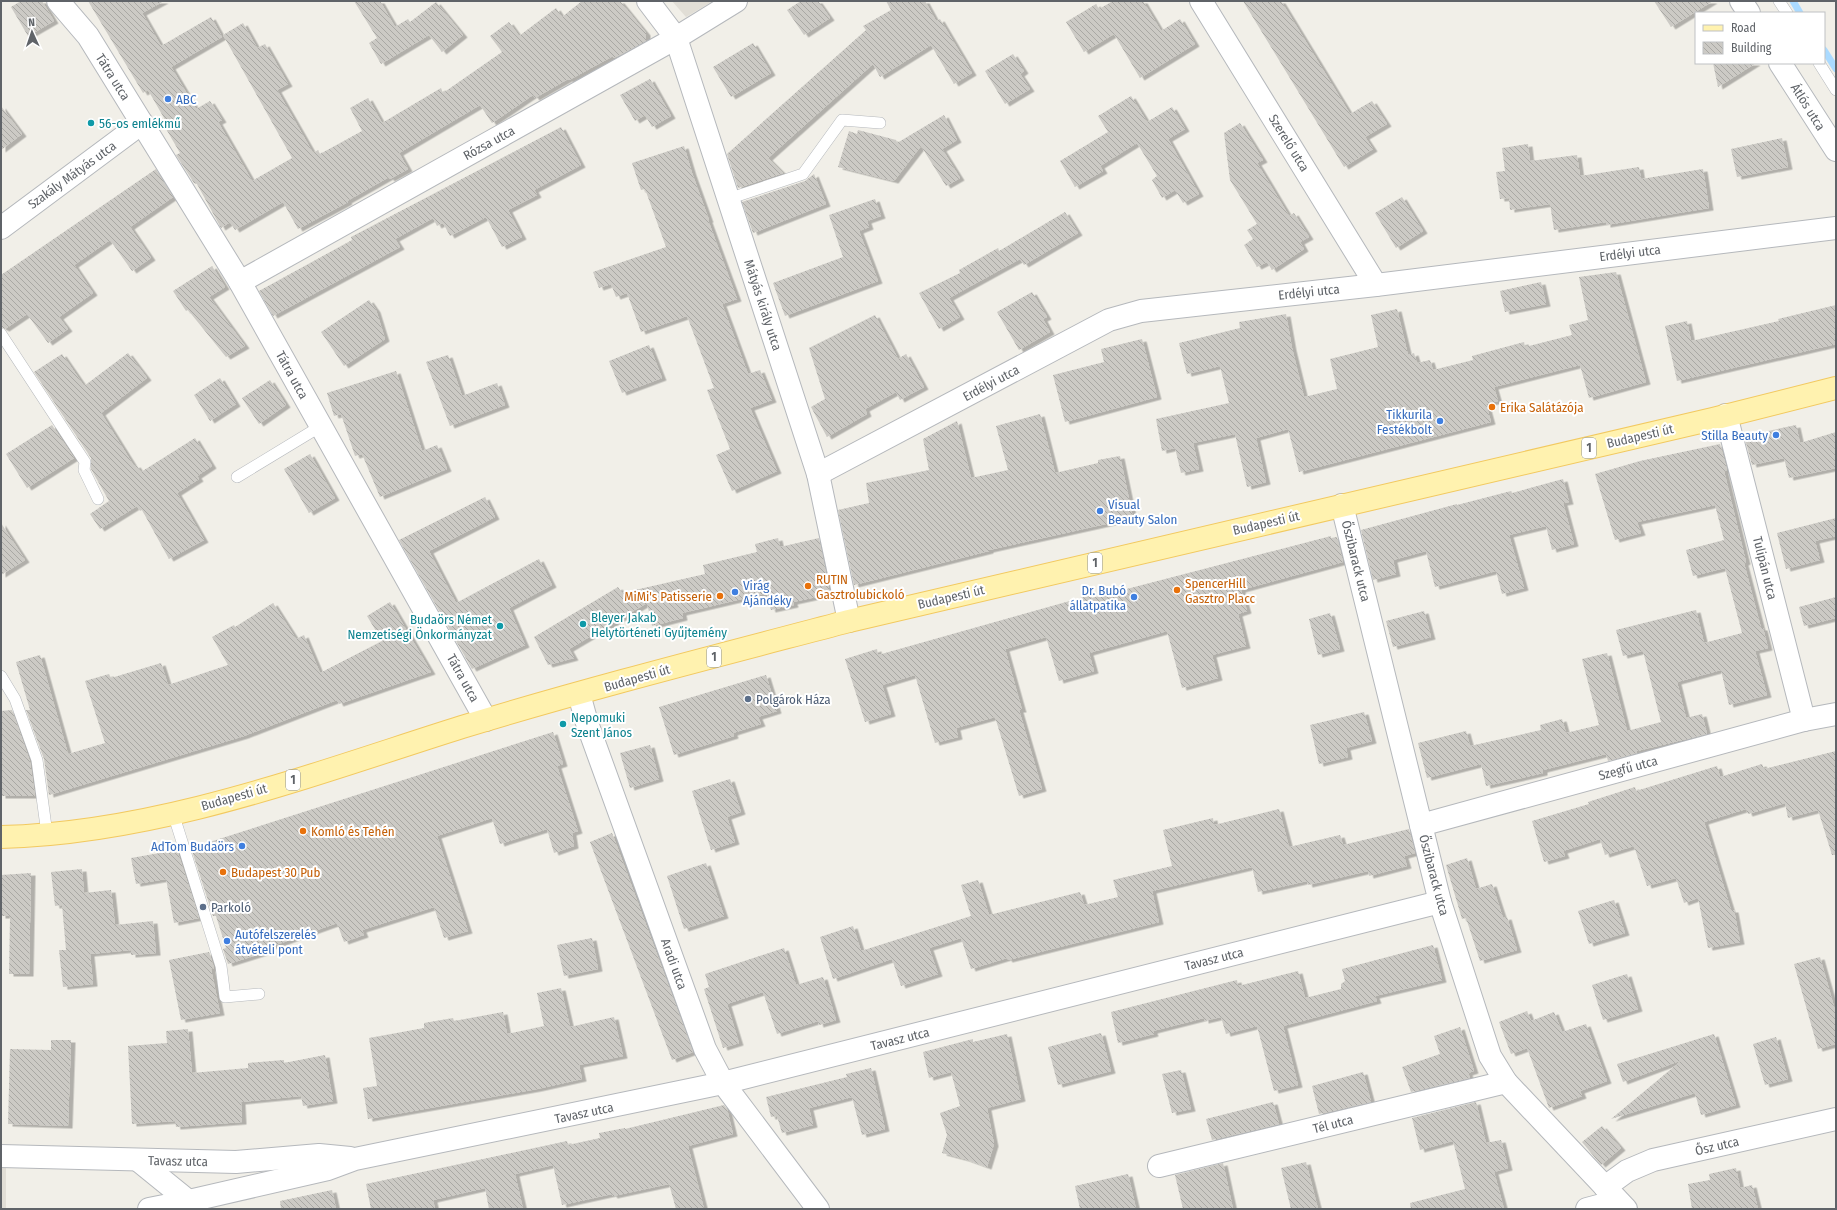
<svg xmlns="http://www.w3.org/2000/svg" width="1837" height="1210" font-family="'Fira Sans Condensed',sans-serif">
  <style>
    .education { fill: #e1ded6 }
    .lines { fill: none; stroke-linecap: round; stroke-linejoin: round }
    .stream { stroke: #aadaff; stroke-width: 7 }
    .building { fill: url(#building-back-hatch); filter: url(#shadow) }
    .service-casing { stroke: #b5b8bc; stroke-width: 12 }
    .minor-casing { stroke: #b5b8bc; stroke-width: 24 }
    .primary-casing { stroke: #f2c960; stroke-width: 24 }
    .service { stroke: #fff; stroke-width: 11 }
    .minor { stroke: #fff; stroke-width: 22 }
    .primary { stroke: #fff2af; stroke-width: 22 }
    .shop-dot { fill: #3f7fe0; stroke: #fff; stroke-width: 1.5 }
    .culture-dot { fill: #0f9aa8; stroke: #fff; stroke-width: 1.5 }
    .food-dot { fill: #e8710a; stroke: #fff; stroke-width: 1.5 }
    .service-dot { fill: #5c6f8a; stroke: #fff; stroke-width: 1.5 }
    .labels { text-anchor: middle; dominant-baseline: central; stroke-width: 4; stroke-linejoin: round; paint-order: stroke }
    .shield { fill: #fff; stroke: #8f9295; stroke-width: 1 }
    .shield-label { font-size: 12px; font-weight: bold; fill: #5f6368 }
    .street-label { font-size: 13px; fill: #5f6368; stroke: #fff }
    .shop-label { font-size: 13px; fill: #366cbe; stroke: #fff; text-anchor: start }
    .culture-label { font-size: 13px; fill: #0d838f; stroke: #fff; text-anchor: start }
    .food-label { font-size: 13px; fill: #c56008; stroke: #fff; text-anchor: start }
    .service-label { font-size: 13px; fill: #4e5e75; stroke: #fff; text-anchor: start }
  </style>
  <defs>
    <pattern id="building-back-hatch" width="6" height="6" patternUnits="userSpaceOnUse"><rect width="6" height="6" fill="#cccac5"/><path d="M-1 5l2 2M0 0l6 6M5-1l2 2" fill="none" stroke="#a9a8a4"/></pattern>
    <filter id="shadow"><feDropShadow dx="4.5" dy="2.5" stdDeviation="0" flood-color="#0004"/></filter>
  </defs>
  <rect width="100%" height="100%" fill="#f1efe8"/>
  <g class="education">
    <path d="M672,1H713L686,17Z"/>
    <rect x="1" y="1163" width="5" height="46"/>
  </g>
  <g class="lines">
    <g class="stream">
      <path d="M1793,1L1800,13"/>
      <path d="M1824,50L1836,69"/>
    </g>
  </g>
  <g class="building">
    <path d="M21,1H42L54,21L28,36L11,7Z"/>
    <path d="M88,1H164L142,13L161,46L211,17L222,37L171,67L196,109L210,101L222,120L218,122L252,181L292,158L223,35L243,23L257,48L265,44L288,84L277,90L313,153L318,150L320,154L362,131L350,108L368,98L382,123L441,88L443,93L502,52L490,36L509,22L519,36L556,8L562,17L582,1H620L646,33V41L614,58L613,56L569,80L568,79L535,98L533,95L492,123L480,105L399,153L408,169L390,179L389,177L347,201L348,202L298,229L283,202L235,230L230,222L221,228L197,184L194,183L176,155L180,153L165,127L168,125L148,90L143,93Z"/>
    <path d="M354,1H380L395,27L408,19L410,22L436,2L463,35L442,52L429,35L381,64L369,43L377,38Z"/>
    <path d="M801,1H818L830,18L804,35L787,10Z"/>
    <path d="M886,1H925L936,21L940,19L972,73L954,84L931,45L880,77L873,64L768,158L783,173L738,188L727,154L857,38L866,30L863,26L891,10Z"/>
    <path d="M1113,1H1143L1161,31L1180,19L1195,44L1140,78L1114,34L1084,52L1066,22L1096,4L1099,9Z"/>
    <path d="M1243,1H1281L1350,114L1372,101L1387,124L1365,137L1373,149L1344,167Z"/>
    <path d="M1654,1H1713L1671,27Z"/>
    <path d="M753,43L771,73L731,97L713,67Z"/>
    <path d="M1013,54L1024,71L1020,74L1030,89L1005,104L985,71Z"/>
    <path d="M1713,63H1756L1718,87Z"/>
    <path d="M650,79L671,116L652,127L645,115L635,121L620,95Z"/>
    <path d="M1131,96L1147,122L1172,107L1185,129L1168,139L1199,194L1183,203L1175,190L1162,198L1152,180L1157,176L1137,143L1100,166L1103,171L1075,187L1060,161L1108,132L1098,116Z"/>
    <path d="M1,106L22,134L1,150Z"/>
    <path d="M944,115L957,140L942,149L960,178L946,186L921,146L894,181L838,167L849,131L857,134L858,130L896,140L897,143Z"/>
    <path d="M1240,123L1263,160L1257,163L1289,216L1294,213L1309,237L1300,242L1304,249L1272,270L1267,262L1257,267L1244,245L1253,239L1247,230L1257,224L1230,180L1224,133Z"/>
    <path d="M561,127L581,165L534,190L537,195L508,210L522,237L502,247L486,217L450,236L443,223L437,226L433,218L395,239L400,247L273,316L259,291L352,240L351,237Z"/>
    <path d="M1782,138L1788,167L1737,177L1731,149Z"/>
    <path d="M1528,144L1530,161L1577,155L1580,176L1639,167L1641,179L1703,169L1709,208L1606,225V222L1554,230L1550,204L1510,210L1509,198L1500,199L1496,172L1505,171L1502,148Z"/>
    <path d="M684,146L692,173L709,220H708L737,299L722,304L748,374L760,370L772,400L750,408L777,471L732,491L716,455L730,449L707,390L714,388L687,316L641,332L627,293L616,297L611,284L599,288L593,272L666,247L645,189L641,190L632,163Z"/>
    <path d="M156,169L173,197L130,227L151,258L132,271L110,240L74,265L93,293L59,317L68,329L48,343L27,314L5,329L1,327V275Z"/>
    <path d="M814,174L826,204L753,233L742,202L805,181Z"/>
    <path d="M1402,197L1423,231L1396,248L1375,213Z"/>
    <path d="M875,199L881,216L867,221L869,227L859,231L878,281L785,316L773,283L843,257L829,215Z"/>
    <path d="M1065,212L1078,233L1024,265L1020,259L949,298L960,317L939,329L919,293L960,273L959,270L998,248L999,251Z"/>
    <path d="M212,266L225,287L209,297L245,346L226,357L188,310L186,311L173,291Z"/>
    <path d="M1616,272L1646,382L1589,398L1580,365L1494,387L1498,401L1486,404L1491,422L1299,472L1288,429L1256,438L1266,482L1247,487L1235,434L1193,443L1199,469L1181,473L1175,448L1162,451L1156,419L1229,403L1220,366L1187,374L1179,343L1240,328L1239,322L1286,314L1292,348L1304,397L1337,389L1330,359L1378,347L1371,315L1397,309L1408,355L1414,353L1417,363L1430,360L1433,370L1473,360L1472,356L1524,342L1525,347L1572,335L1569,325L1588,320L1579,277Z"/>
    <path d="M1541,282L1546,304L1505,312L1500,291Z"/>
    <path d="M1032,292L1047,317L1043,319L1050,332L1019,350L997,312Z"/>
    <path d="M369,300L376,310L385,339L344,366L321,332Z"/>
    <path d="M1836,305V344L1677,381L1665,326L1687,321L1691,341L1779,321L1778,319Z"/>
    <path d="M875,315L898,359L906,354L924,387L900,400L896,392L865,409L867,414L827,437L811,407L825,399L809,348Z"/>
    <path d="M1142,339L1157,397L1065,422L1053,375L1104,362L1101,349Z"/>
    <path d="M649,345L662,378L622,393L609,361Z"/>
    <path d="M128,353L147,378L101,413L134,466L136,465L141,472L195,438L212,466L197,476L199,479L177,493L204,540L169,559L142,510L140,511L137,506L100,529L90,514L109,501L91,469V458L34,372L62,354L84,386Z"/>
    <path d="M448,355L462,396L497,383L505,405L450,426L426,362Z"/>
    <path d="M396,371L422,451L437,445L447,469L380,497L362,454L355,456L341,414L334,416L327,393Z"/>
    <path d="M220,378L236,404L210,421L194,395Z"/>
    <path d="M270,380L286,405L259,424L242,398Z"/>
    <path d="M1040,414L1055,473L1098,463V460L1120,456L1133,518L989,550V551L854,585L838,510L869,503L866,483L929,470L923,439L957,421L971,478L1008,470L996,426Z"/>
    <path d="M52,425L74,458L27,488L6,454Z"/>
    <path d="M1796,425L1800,443L1836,432V468L1789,478L1784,458L1752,465L1745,439L1749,438V435Z"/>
    <path d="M1720,444L1727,470L1724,471L1746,562L1744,563L1761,628H1763L1768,648L1755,651L1767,695L1729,705L1721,670L1677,682L1686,718L1702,714L1707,734L1637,751V753L1608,761L1606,754L1543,770V773L1486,786L1481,764L1427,778L1418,743L1466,731L1470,746L1541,730L1540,725L1562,719L1566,733L1599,725L1582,659L1607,653L1627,731L1661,722L1643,651L1623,656L1616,630L1696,610L1704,643L1742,633L1725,568L1693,576L1686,550L1724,540L1715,505L1637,522L1641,533L1615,540L1595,474L1640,461Z"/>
    <path d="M310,454L335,498L309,513L284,469Z"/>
    <path d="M1563,479L1569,502L1563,503L1574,544L1552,550L1546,526L1509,535L1524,588L1502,594L1496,571L1435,587L1426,551L1393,560L1396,574L1373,580L1361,530L1457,504V505L1511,491L1512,493Z"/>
    <path d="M485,497L495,517L429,551L456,603L539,559L552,585L509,608L525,645L472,669L399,540Z"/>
    <path d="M1836,518V536L1815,541L1820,560L1786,569L1777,533Z"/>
    <path d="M1,523L25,560L1,575Z"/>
    <path d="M1331,536V538L1337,537L1343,562L1241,590L1247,611L1238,614L1246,646L1212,655L1218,678L1182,688L1167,631L1089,653L1094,671L1059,681L1046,637L1005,649L1022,710H1019L1042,789L1019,796L995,717L956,728L958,737L935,743L915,675L882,685L891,714L865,722L845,659L877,649L878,655L1091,595L1092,598Z"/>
    <path d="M778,538L780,547L819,538L830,594L793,602L794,605L771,610L767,593L682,613L683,618L652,626L647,603L569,649L574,658L548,665L534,637L618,587L622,593L705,574L703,565L757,552L755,544Z"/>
    <path d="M1836,597V618L1804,626L1799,607Z"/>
    <path d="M390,602L431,672L339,704L337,700L244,736L49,795L44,759L26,710H30L16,662L40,655L68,754L105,743L85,681L109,674L111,678L161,663L168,685L228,665L212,637L234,625L235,627L273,603L296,639L304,635L320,673L382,641L367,616Z"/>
    <path d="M1424,611L1431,637L1393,647L1386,621Z"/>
    <path d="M1330,613L1340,649L1318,655L1309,619Z"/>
    <path d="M766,675L777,711L758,717L761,724L733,733L734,736L674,755L659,707Z"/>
    <path d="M12,710L30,762L35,796H1V711Z"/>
    <path d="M1364,712L1372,741L1346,748L1348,757L1319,764L1310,725Z"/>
    <path d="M553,732L563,764L557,766L578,831L572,833L574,846L554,853L547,829L500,844L492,818L437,836L468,931L444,938L434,907L362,930L364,935L344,942L337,923L262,950L263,953L228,964L223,949L226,948L216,916H213L191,848Z"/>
    <path d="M650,745L659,779L630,788L620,753Z"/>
    <path d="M1836,751V855H1832L1818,810L1788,818L1785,803L1748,814L1746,809L1704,822L1731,910H1734L1740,942L1708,948L1698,898L1684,903L1676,878L1647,886L1634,846L1605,855L1600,839L1563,851L1565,856L1544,862L1532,821L1589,804L1588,802L1635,787L1636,791L1717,766L1720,777L1762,764L1764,769Z"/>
    <path d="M730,779L741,812L727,817L735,842L711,850L692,791Z"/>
    <path d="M1279,809L1289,847L1340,835L1343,845L1409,829L1415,853L1404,856L1407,866L1369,876L1368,871L1308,885L1307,881L1258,892L1252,867L1152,891L1159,922L1008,960L1007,958L971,969L961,938L929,948L938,974L901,986L892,959L833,979L820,937L853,926L861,951L971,916L961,885L978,880L989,915L1080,892L1084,905L1118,897L1113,880L1172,866L1163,830L1213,818L1214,825Z"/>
    <path d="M612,833L693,1052L672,1060L590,842Z"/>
    <path d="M177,850L199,918L174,923L166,879L136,884L131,858Z"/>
    <path d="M1467,858L1476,889L1492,884L1503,918L1507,917L1517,950L1480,961L1466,918L1462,919L1446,865Z"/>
    <path d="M706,863L724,916L684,929L667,876Z"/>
    <path d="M82,869L84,893L111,890L115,925L153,921L156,953L131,955V950L90,954L93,984L63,987L59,950H66L62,905L55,906L51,872Z"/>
    <path d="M31,873L29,974H9L10,916H1V875Z"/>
    <path d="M1614,900L1625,933L1589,944L1578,911Z"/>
    <path d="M592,938L598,969L564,976L557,945Z"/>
    <path d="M1433,945L1442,980L1375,996L1377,1001L1283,1026L1298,1085L1274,1091L1257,1026L1226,1034L1221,1017L1204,1021V1018L1153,1031L1154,1034L1118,1043L1111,1012L1237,980L1238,986L1298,971L1305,998L1341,989V984L1345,981L1342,969Z"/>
    <path d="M784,948L796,985L823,977L836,1020L819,1025L818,1021L777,1034L763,992L727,1004L739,1043L723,1048L704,989L709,987L705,974Z"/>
    <path d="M209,952L214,968L211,969L220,1013L181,1020L169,960Z"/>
    <path d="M1820,957L1836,1014V1044L1818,1049L1794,964Z"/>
    <path d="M1627,974L1638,1009L1603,1020L1592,985Z"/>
    <path d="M561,988L570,1027L614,1017L623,1056L579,1065L582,1079L537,1089L368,1119L363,1088L377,1086L369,1038L424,1028V1023L453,1018L454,1021L503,1012L507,1034L544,1026L537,993Z"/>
    <path d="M1527,1011L1531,1021L1554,1012L1562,1032L1586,1024L1607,1081L1580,1091L1582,1096L1549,1108L1527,1048L1511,1054L1499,1022Z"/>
    <path d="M1460,1027L1474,1071L1468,1073L1470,1078L1411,1092L1402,1067L1440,1054L1434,1036Z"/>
    <path d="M188,1029L192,1073L248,1068V1063L284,1060V1063L325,1055L333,1101L303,1106L301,1096L241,1102L242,1122L176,1127L175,1121L132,1124L128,1046L167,1043L166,1031Z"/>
    <path d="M1101,1033L1111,1071L1058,1085L1048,1047Z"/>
    <path d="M1007,1034L1021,1099L987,1108L994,1144L987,1167L965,1159L942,1153L947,1135L940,1113L960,1106L951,1072L929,1078L923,1052L973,1039V1042Z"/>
    <path d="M1714,1034L1736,1105L1701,1115L1695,1093L1611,1119L1682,1060L1623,1082L1617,1064Z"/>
    <path d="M1776,1037L1788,1079L1765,1085L1753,1044Z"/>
    <path d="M51,1040H71L68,1126L8,1124L10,1049L51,1050Z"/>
    <path d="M871,1068L885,1129L862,1135L852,1097L809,1108L813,1125L782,1133L777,1116L771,1117L766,1097L847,1077L846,1074Z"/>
    <path d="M1181,1070L1191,1109L1172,1113L1162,1074Z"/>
    <path d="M1363,1072L1371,1102L1319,1114L1312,1086Z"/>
    <path d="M1273,1102L1279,1124L1212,1140L1206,1119Z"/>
    <path d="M1476,1102L1486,1143L1501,1140L1508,1168L1494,1172L1504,1209H1411L1410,1203L1465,1189L1453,1141L1420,1150L1412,1118Z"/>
    <path d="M724,1105L727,1109L733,1134L688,1146L704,1209H676L669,1184L613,1196L612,1194L562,1205L553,1165L515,1174L523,1209H489L485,1188L433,1200L435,1209H371L366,1184L567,1141L568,1145L600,1138L599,1133L625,1128V1129Z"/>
    <path d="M1602,1126L1621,1148L1601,1165L1582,1142Z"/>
    <path d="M1306,1162L1318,1209H1291L1281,1168Z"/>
    <path d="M1223,1163L1233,1209H1183L1175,1175Z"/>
    <path d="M1736,1168L1740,1188L1752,1185L1758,1209H1692L1688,1184L1710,1180L1709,1174Z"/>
    <path d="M1128,1174L1136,1209H1080L1075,1186Z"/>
    <path d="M332,1190L336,1209H281L280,1201Z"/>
  </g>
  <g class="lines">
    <defs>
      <g id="service">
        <path d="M1779,1L1787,13"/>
        <path d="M1819,63L1836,90"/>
        <path d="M728,199L803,174L842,120L880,123"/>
        <path d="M1,334L85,462L84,470L98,499"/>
        <path d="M237,477L321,426"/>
        <path d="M1,676L15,699L37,760L47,834"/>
        <path d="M173,813L221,966L225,997L259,994"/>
      </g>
      <g id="minor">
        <path d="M58,1L88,36L240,282L486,720"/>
        <path d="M648,1L676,38L818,474L849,621"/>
        <path d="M1201,1L1376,285"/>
        <path d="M1741,1L1749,13"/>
        <path d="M1780,63L1836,150"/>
        <path d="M1,228L142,123"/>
        <path d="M240,282L676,38L736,1"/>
        <path d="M1726,415L1804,720"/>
        <path d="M818,474L1109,320L1141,311L1376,285L1836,228"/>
        <path d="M1342,505L1440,902L1490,1056L1506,1082L1626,1209"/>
        <path d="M579,694L587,723L705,1049L723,1083L818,1209"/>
        <path d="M1421,825L1804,720L1836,714"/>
        <path d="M1,1156L236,1162L319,1155L350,1158"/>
        <path d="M139,1161L197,1208"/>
        <path d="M1159,1166L1506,1082"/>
        <path d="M1605,1187L1627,1171L1653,1160L1836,1119"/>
        <path d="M149,1209L189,1201L328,1169L355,1159L723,1083L1440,902"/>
        <path d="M1587,1209L1617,1201"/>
      </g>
      <path id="primary" d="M1,837C159,833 313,774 462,727C590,688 720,655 849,621L1713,419L1836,388"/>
    </defs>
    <use href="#service" class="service-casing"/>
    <use href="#minor" class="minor-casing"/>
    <use href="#primary" class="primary-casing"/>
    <use href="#service" class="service"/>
    <use href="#minor" class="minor"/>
    <use href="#primary" class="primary"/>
  </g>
  <g class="shop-dot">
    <circle cx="168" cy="99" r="4"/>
    <circle cx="1440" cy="421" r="4"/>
    <circle cx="1776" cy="435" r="4"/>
    <circle cx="1100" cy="511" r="4"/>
    <circle cx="735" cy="592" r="4"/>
    <circle cx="1134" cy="597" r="4"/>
    <circle cx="242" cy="846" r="4"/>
    <circle cx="227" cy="941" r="4"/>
  </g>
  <g class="culture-dot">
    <circle cx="91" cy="123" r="4"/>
    <circle cx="583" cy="624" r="4"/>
    <circle cx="500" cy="626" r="4"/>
    <circle cx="563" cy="724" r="4"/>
  </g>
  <g class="food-dot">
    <circle cx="1492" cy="407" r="4"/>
    <circle cx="808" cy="586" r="4"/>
    <circle cx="1177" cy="590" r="4"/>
    <circle cx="720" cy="596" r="4"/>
    <circle cx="303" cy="831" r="4"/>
    <circle cx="223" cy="872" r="4"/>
  </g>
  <g class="service-dot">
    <circle cx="748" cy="699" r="4"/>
    <circle cx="203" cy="907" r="4"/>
  </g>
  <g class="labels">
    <g class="shield">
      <rect x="1582" y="438" width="14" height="20" rx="3"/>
      <rect x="1088" y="553" width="14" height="20" rx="3"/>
      <rect x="707" y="647" width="14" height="20" rx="3"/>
      <rect x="286" y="770" width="14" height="20" rx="3"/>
    </g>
    <g class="shield-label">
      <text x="1589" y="448">1</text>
      <text x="1095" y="563">1</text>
      <text x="714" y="657">1</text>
      <text x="293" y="780">1</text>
    </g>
    <g class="street-label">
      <text transform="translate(113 77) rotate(58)">Tátra utca</text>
      <text transform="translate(1808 107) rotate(58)">Átlós utca</text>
      <text transform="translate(489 143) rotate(-29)">Rózsa utca</text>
      <text transform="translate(1289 143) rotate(58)">Szerelő utca</text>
      <text transform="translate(72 175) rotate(-36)">Szakály Mátyás utca</text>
      <text transform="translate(1630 253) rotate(-7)">Erdélyi utca</text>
      <text transform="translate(1309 292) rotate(-6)">Erdélyi utca</text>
      <text transform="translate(763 305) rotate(72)">Mátyás király utca</text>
      <text transform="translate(292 375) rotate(61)">Tátra utca</text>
      <text transform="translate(991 383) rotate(-28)">Erdélyi utca</text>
      <text transform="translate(1640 436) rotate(-13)">Budapesti út</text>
      <text transform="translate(1266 523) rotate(-13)">Budapesti út</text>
      <text transform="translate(1356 561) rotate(76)">Őszibarack utca</text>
      <text transform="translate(1765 568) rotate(76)">Tulipán utca</text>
      <text transform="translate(951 597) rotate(-13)">Budapesti út</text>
      <text transform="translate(463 678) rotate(61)">Tátra utca</text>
      <text transform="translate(637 678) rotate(-16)">Budapesti út</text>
      <text transform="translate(1628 768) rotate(-15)">Szegfű utca</text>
      <text transform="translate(234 797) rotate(-16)">Budapesti út</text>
      <text transform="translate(1434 875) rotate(75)">Őszibarack utca</text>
      <text transform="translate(1214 959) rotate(-14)">Tavasz utca</text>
      <text transform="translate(674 964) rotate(70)">Aradi utca</text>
      <text transform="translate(900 1039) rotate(-14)">Tavasz utca</text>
      <text transform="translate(584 1113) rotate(-12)">Tavasz utca</text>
      <text transform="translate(1333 1124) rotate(-14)">Tél utca</text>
      <text transform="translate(1717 1146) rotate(-13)">Ősz utca</text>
      <text transform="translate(178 1161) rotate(1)">Tavasz utca</text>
    </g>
    <g class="shop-label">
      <text x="176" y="99">ABC</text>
      <text x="1432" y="414" text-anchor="end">Tikkurila<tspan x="1432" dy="15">Festékbolt</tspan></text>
      <text x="1768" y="435" text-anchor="end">Stilla Beauty</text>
      <text x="1108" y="504">Visual<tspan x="1108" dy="15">Beauty Salon</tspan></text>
      <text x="743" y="585">Virág<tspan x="743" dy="15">Ajándéky</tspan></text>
      <text x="1126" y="590" text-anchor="end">Dr. Bubó<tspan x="1126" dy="15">állatpatika</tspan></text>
      <text x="234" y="846" text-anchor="end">AdTom Budaörs</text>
      <text x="235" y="934">Autófelszerelés<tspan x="235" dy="15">átvételi pont</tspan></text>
    </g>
    <g class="culture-label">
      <text x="99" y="123">56-os emlékmű</text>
      <text x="591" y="617">Bleyer Jakab<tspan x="591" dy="15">Helytörténeti Gyűjtemény</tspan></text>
      <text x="492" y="619" text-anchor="end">Budaörs Német<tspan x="492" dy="15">Nemzetiségi Önkormányzat</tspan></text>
      <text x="571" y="717">Nepomuki<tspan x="571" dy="15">Szent János</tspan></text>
    </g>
    <g class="food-label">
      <text x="1500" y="407">Erika Salátázója</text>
      <text x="816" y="579">RUTIN<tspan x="816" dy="15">Gasztrolubickoló</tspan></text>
      <text x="1185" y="583">SpencerHill<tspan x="1185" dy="15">Gasztro Placc</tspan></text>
      <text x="712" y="596" text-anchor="end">MiMi's Patisserie</text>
      <text x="311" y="831">Komló és Tehén</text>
      <text x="231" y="872">Budapest 30 Pub</text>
    </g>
    <g class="service-label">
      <text x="756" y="699">Polgárok Háza</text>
      <text x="211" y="907">Parkoló</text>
    </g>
  </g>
  <rect width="1837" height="1210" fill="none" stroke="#5f6368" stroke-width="4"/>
  <rect x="1695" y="12" width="130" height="52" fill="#ffffff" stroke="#bfc1c3"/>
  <rect x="1703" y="25" width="20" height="6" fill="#fff2af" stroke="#bfc1c3"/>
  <text x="1731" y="32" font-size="12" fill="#5f6368">Road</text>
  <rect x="1703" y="42" width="20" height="12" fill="url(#building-back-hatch)" stroke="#bfc1c3"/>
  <text x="1731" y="52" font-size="12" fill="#5f6368">Building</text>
  <g transform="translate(32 32) rotate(357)" stroke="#ffffff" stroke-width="3" paint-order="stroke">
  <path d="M0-3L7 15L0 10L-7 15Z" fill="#5f6368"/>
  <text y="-6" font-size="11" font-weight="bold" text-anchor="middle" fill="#5f6368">N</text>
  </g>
</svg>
